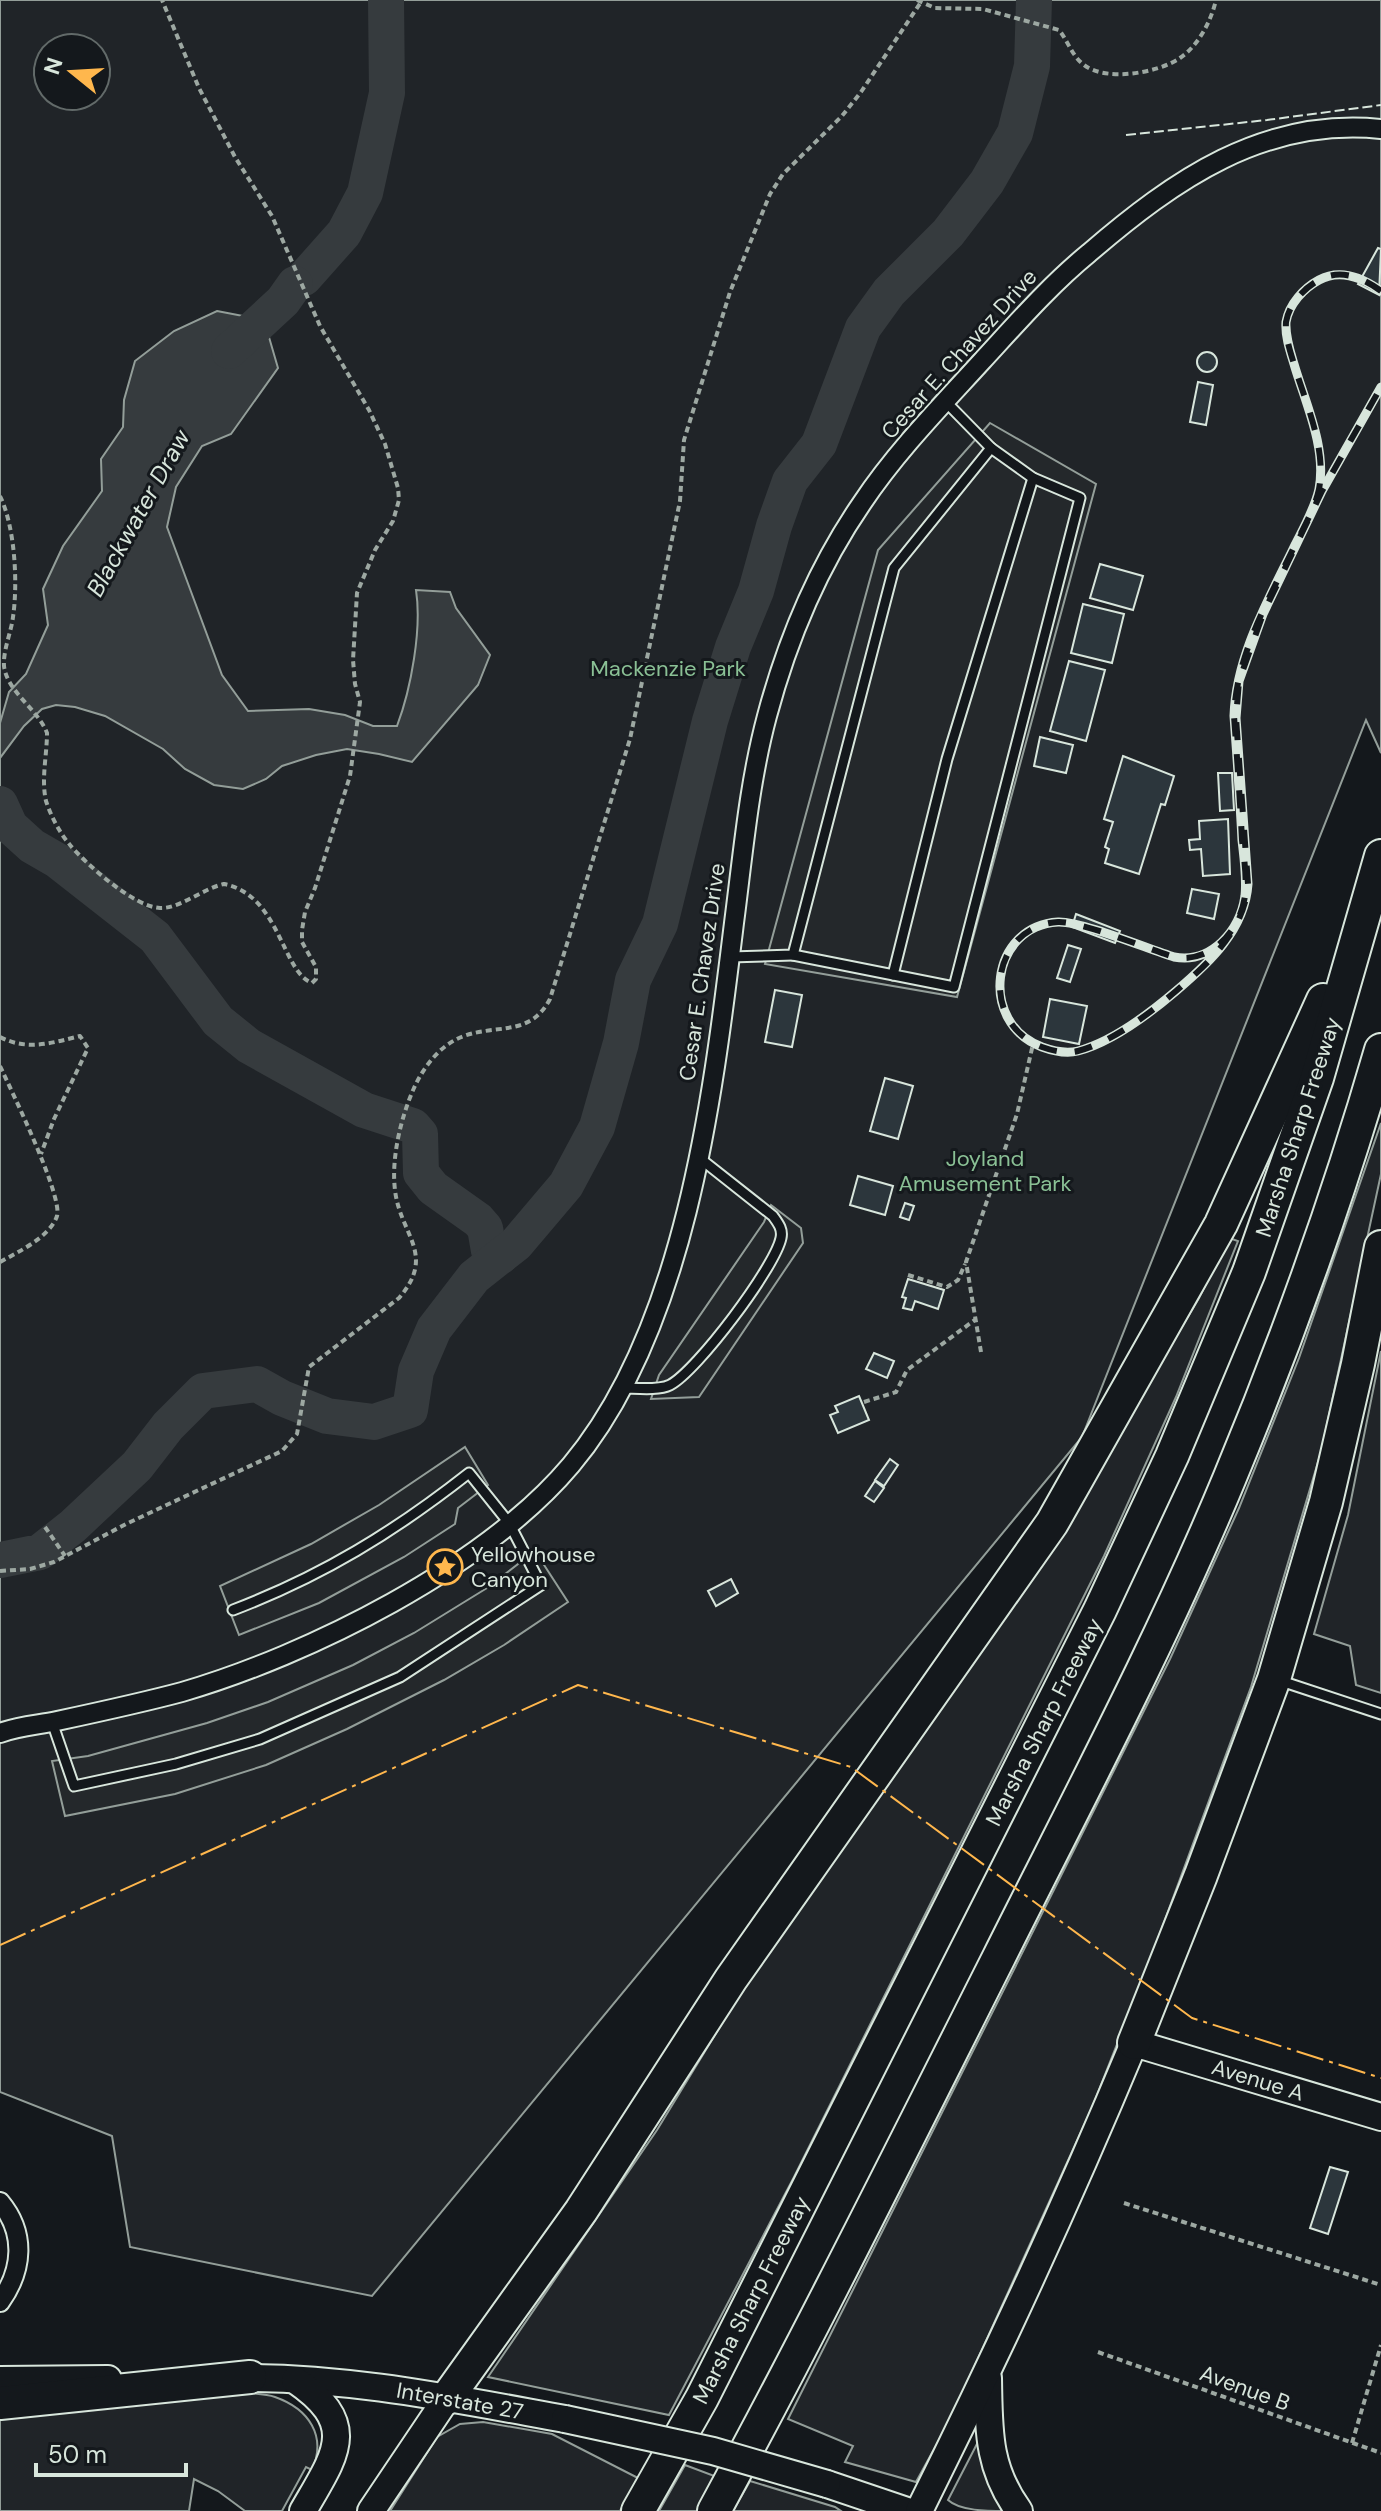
<svg xmlns="http://www.w3.org/2000/svg" width="1381" height="2511" font-family="'DM Sans',sans-serif">
  <style>
    .green { fill: #202428; stroke: #939e99; stroke-width: 2; fill-rule: evenodd }
    .parking { fill: #24282b; stroke: #939e99; stroke-width: 2 }
    .water { fill: #363b3e; stroke: #939e99; stroke-width: 2 }
    .lines { fill: none; stroke-linecap: round; stroke-linejoin: round }
    .river { stroke: #363b3e; stroke-width: 36 }
    .building { fill: #2c363c; stroke: #d8e6dc; stroke-width: 2 }
    .lane-casing { stroke: #d8e6dc; stroke-width: 13 }
    .street-casing { stroke: #d8e6dc; stroke-width: 22 }
    .secondary-casing { stroke: #d8e6dc; stroke-width: 30 }
    .highway-casing { stroke: #d8e6dc; stroke-width: 36 }
    .path { stroke: #9da8a2; stroke-width: 4; stroke-dasharray: 6 4; stroke-linecap: butt }
    .lane { stroke: #14181c; stroke-width: 9 }
    .street { stroke: #14181c; stroke-width: 18 }
    .secondary { stroke: #14181c; stroke-width: 26 }
    .highway { stroke: #14181c; stroke-width: 32 }
    .rail-casing { stroke: #d8e6dc; stroke-width: 9 }
    .rail { stroke: #14181c; stroke-width: 6; stroke-dasharray: 18; stroke-linecap: butt }
    .secondary-bridge-casing { stroke: #d8e6dc; stroke-width: 30; stroke-linecap: butt }
    .secondary-bridge { stroke: #14181c; stroke-width: 26 }
    .fence { stroke: #d8e6dc; stroke-width: 2; stroke-dasharray: 10 4; stroke-linecap: butt }
    .power { stroke: #ffb74d; stroke-width: 2; stroke-dasharray: 28 6 4 6; stroke-linecap: butt }
    .labels { text-anchor: middle; dominant-baseline: central; stroke-width: 6; stroke-linejoin: round; paint-order: stroke }
    .street-label { font-size: 22px; fill: #d8e6dc; stroke: #14181c }
    .park-label { font-size: 22px; fill: #8ac095; stroke: #14181c }
    .poi-label { font-size: 22px; fill: #d8e6dc; stroke: #14181c; text-anchor: start }
    .water-label { font-size: 24px; font-style: italic; fill: #d8e6dc; stroke: #14181c }
  </style>
  <rect width="100%" height="100%" fill="#14181c"/>
  <g class="green">
    <path d="M0,0H1381V753L1366,720L1082,1437L372,2296L130,2247L112,2136L0,2092ZM48,48H96V96H48Z"/>
    <path d="M1381,1123V1174L1321,1452L1251,1687L1146,1971L1091,2110L950,2420L916,2482L845,2462L853,2446L788,2419L1170,1659L1239,1508L1299,1358Z"/>
    <path d="M1229,1238L1238,1241L1176,1397L1104,1556L794,2177L669,2415L488,2377L657,2130L735,2002L1083,1494L1199,1298Z"/>
    <path d="M1381,1351V1693L1356,1685L1350,1646L1314,1634L1348,1515Z"/>
    <path d="M187,2391C208,2392 257,2391 275,2397C309,2409 327,2436 312,2470L306,2467L282,2511H245L218,2491L194,2479L189,2511H0V2407Z"/>
    <path d="M483,2422L552,2434L638,2478L620,2511H390L437,2437L460,2424Z"/>
    <path d="M979,2440L1006,2511C987,2511 960,2511 948,2500Z"/>
    <path d="M685,2465L717,2477L698,2511H659Z"/>
    <path d="M750,2481L835,2507L841,2511H733Z"/>
  </g>
  <g class="parking">
    <path d="M990,423L1096,484L957,997L765,964L878,550Z"/>
    <path d="M771,1205L801,1228L803,1243L699,1397L651,1399L659,1375L764,1222Z"/>
    <path d="M465,1447L488,1485L458,1508L455,1524L404,1557L319,1603L239,1635L220,1586L311,1544L379,1505Z"/>
    <path d="M535,1551L568,1602L504,1645L444,1680L347,1729L266,1765L175,1794L65,1816L52,1761L88,1756L207,1723L268,1702L353,1665L414,1633L487,1588Z"/>
  </g>
  <path class="water" d="M217,311L264,320L278,368L231,434L202,446L176,487L167,527L222,675L248,711L309,709L345,715L373,726H397C411,689 422,629 416,590L450,592L456,608L490,655L478,685L412,762L379,754L347,749L316,755L282,766L266,779L243,789L214,785L185,769L163,749L105,716L75,707L56,705L42,709L24,726L0,758V723L9,692L26,674L48,625L43,589L63,546L102,491L101,459L123,427L124,400L135,361L174,331Z"/>
  <g class="lines">
    <g class="river">
      <path d="M304,278L344,233L365,193L387,93L386,0"/>
      <path d="M229,351L283,301L295,284"/>
      <path d="M0,804L10,826L32,846L58,861L155,937L218,1021L249,1046L364,1110L413,1126L420,1134L421,1173L433,1188L478,1220L485,1228L489,1251L501,1256"/>
      <path d="M0,1560L40,1552L73,1526L137,1466L168,1426L203,1391L257,1384L282,1398L327,1416L374,1422L410,1410L416,1371L434,1329L474,1277L516,1244L566,1185L597,1127L621,1043L633,980L660,924L710,721L733,647L756,591L774,526L790,481L819,444L863,328L889,292L948,233L987,182L1015,133L1032,66L1034,0"/>
    </g>
  </g>
  <g class="building">
    <path d="M1378,248L1381,249L1379,295L1358,284Z"/>
    <circle cx="1207" cy="362" r="10"/>
    <path d="M1198,382L1213,385L1206,425L1190,422Z"/>
    <path d="M1100,564L1143,576L1133,610L1090,598Z"/>
    <path d="M1083,604L1124,614L1112,663L1071,653Z"/>
    <path d="M1069,661L1105,670L1086,741L1050,731Z"/>
    <path d="M1040,737L1073,745L1066,773L1034,766Z"/>
    <path d="M1123,756L1174,776L1165,805L1161,804L1139,874L1105,863L1109,849L1105,847L1113,822L1104,819Z"/>
    <path d="M1218,773H1232L1234,810L1220,811Z"/>
    <path d="M1228,819L1230,874L1203,876L1201,849L1190,850L1189,840L1200,839L1199,821Z"/>
    <path d="M1192,889L1219,894L1214,919L1187,913Z"/>
    <path d="M1076,914L1120,931L1115,943L1072,927Z"/>
    <path d="M1068,945L1081,949L1070,982L1057,978Z"/>
    <path d="M775,990L802,995L792,1047L765,1042Z"/>
    <path d="M1050,999L1087,1006L1079,1044L1043,1037Z"/>
    <path d="M885,1078L913,1086L898,1139L870,1131Z"/>
    <path d="M858,1176L893,1186L885,1215L850,1205Z"/>
    <path d="M905,1203L914,1206L909,1220L900,1217Z"/>
    <path d="M908,1279L944,1290L938,1309L915,1301L912,1310L903,1308L906,1298L902,1297Z"/>
    <path d="M874,1353L894,1361L887,1378L866,1369Z"/>
    <path d="M859,1396L869,1420L838,1433L830,1415L838,1412L835,1406Z"/>
    <path d="M890,1459L898,1465L884,1486L875,1480Z"/>
    <path d="M875,1481L884,1488L874,1502L865,1496Z"/>
    <path d="M731,1579L738,1593L716,1606L708,1591Z"/>
    <path d="M1330,2167L1348,2172L1328,2234L1310,2228Z"/>
  </g>
  <g class="lines">
    <defs>
      <g id="lane">
        <path d="M793,955L954,987L1080,498L1033,478L991,448"/>
        <path d="M730,957L793,955L894,568L991,448L945,401"/>
        <path d="M893,975L947,759L1033,478"/>
        <path d="M621,1388C635,1388 658,1391 670,1385C697,1371 775,1267 781,1238C783,1229 778,1223 773,1216L697,1156"/>
        <path d="M1281,1681L1381,1714"/>
        <path d="M52,1722L74,1786L176,1764L260,1739L400,1677L541,1585L509,1523L469,1473C394,1532 322,1576 233,1610"/>
      </g>
      <g id="street">
        <path d="M0,1733C18,1726 38,1725 57,1721C99,1712 141,1703 182,1692C309,1655 485,1567 571,1465C686,1328 713,1095 734,923C743,854 749,783 767,716C787,641 818,567 862,503C896,452 941,406 982,361C1017,323 1050,285 1089,253C1174,180 1263,117 1381,129"/>
        <path d="M0,2202C26,2233 23,2270 0,2302"/>
      </g>
      <g id="secondary">
        <path d="M232,2378C344,2376 454,2399 565,2419"/>
        <path d="M988,2378C989,2429 987,2467 1019,2511"/>
        <path d="M0,2380L108,2379"/>
        <path d="M295,2380C361,2425 335,2455 303,2511"/>
        <path d="M827,2484L907,2511"/>
        <path d="M371,2511L447,2398"/>
        <path d="M919,2511C996,2357 1068,2201 1134,2043L1381,2117"/>
      </g>
      <g id="highway">
        <path d="M1134,2043L1201,1875L1274,1679L1326,1502L1358,1364L1381,1247"/>
        <path d="M447,2398L581,2211L731,1979L1052,1523L1221,1224L1323,1000"/>
        <path d="M0,2403L250,2377"/>
        <path d="M638,2511L702,2398L1100,1610L1172,1456L1249,1272L1317,1078L1381,856"/>
        <path d="M714,2511C813,2329 905,2143 999,1957C1078,1799 1162,1641 1230,1477C1288,1338 1339,1195 1381,1050"/>
      </g>
    </defs>
    <use href="#lane" class="lane-casing"/>
    <use href="#street" class="street-casing"/>
    <use href="#secondary" class="secondary-casing"/>
    <use href="#highway" class="highway-casing"/>
    <g class="path">
      <path d="M917,0L935,8L983,9L1059,30C1068,41 1072,56 1084,65C1106,82 1158,73 1180,58C1199,45 1211,21 1216,0"/>
      <path d="M0,496C15,527 18,583 13,617C11,633 3,650 4,666C7,692 38,709 47,733C47,755 41,779 46,801C51,816 59,832 70,845C86,864 134,907 160,908C179,909 204,888 224,884C280,895 282,972 312,983L316,979V967L302,942V930L305,912L315,888L350,776L360,702L355,684L353,660L357,593L375,550L393,521L399,500L398,488L385,444L369,410L320,326L272,216L235,157L199,88L162,0"/>
      <path d="M0,1037C27,1051 52,1043 80,1036L88,1048L54,1119L41,1154"/>
      <path d="M0,1066C11,1090 63,1196 57,1216C50,1237 18,1252 0,1262"/>
      <path d="M908,1275L947,1287L958,1280L965,1264"/>
      <path d="M981,1352L966,1262L1017,1114L1033,1044"/>
      <path d="M864,1402L896,1392L907,1370L976,1319"/>
      <path d="M45,1527L65,1556"/>
      <path d="M0,1571L30,1569L54,1562L126,1524L282,1451L297,1434L309,1367L399,1298C437,1254 400,1235 395,1190C391,1158 401,1117 414,1088C424,1066 441,1044 464,1036C497,1024 530,1037 550,999L630,739L680,501L684,440L730,292L770,194L783,174L842,116L861,92L921,2"/>
      <path d="M1124,2203L1381,2285"/>
      <path d="M1098,2352L1381,2453"/>
      <path d="M1352,2443L1381,2345"/>
    </g>
    <use href="#lane" class="lane"/>
    <use href="#street" class="street"/>
    <use href="#secondary" class="secondary"/>
    <use href="#highway" class="highway"/>
    <defs>
      <path id="rail" d="M1381,291C1363,278 1341,268 1319,280C1304,288 1289,304 1286,322C1285,336 1290,351 1294,364C1305,402 1327,448 1319,489C1315,508 1304,527 1295,545C1269,599 1236,655 1234,716C1237,757 1240,799 1242,840C1244,858 1247,878 1245,896C1240,931 1211,964 1174,957C1148,949 1081,921 1058,922C990,926 978,1023 1042,1047C1053,1051 1066,1054 1078,1051C1112,1042 1149,1014 1176,991C1209,963 1245,930 1248,884L1236,718L1239,681L1263,614L1322,491L1381,387"/>
    </defs>
    <use href="#rail" class="rail-casing"/>
    <use href="#rail" class="rail"/>
    <defs>
      <path id="secondary-bridge" d="M565,2419L713,2451L827,2484"/>
    </defs>
    <use href="#secondary-bridge" class="secondary-bridge-casing"/>
    <use href="#secondary-bridge" class="secondary-bridge"/>
    <path class="fence" d="M1126,135L1267,120L1381,105"/>
    <path class="power" d="M0,1945L578,1685L851,1767L1192,2018L1381,2078"/>
  </g>
  <defs>
    <symbol id="sight-ring" viewBox="-11 -11 22 22"><circle r="9.5" fill="#14181c" stroke="#ffb74d" stroke-width="1.5"/><path d="M0-6L1.8-2.2L6-1.7L2.9 1.2L3.7 5.4L0 3.3L-3.7 5.4L-2.9 1.2L-6-1.7L-1.8-2.2Z" fill="#ffb74d"/></symbol>
  </defs>
  <g fill-rule="evenodd">
    <use href="#sight-ring" x="425" y="1547" width="40" height="40"/>
  </g>
  <g class="labels">
    <g class="street-label">
      <text transform="translate(959 354) rotate(-48)">Cesar E. Chavez Drive</text>
      <text transform="translate(702 972) rotate(-82)">Cesar E. Chavez Drive</text>
      <text transform="translate(1298 1127) rotate(-72)">Marsha Sharp Freeway</text>
      <text transform="translate(1044 1722) rotate(-63)">Marsha Sharp Freeway</text>
      <text transform="translate(1258 2080) rotate(17)">Avenue A</text>
      <text transform="translate(751 2300) rotate(-63)">Marsha Sharp Freeway</text>
      <text transform="translate(1245 2388) rotate(20)">Avenue B</text>
      <text transform="translate(460 2401) rotate(10)">Interstate 27</text>
    </g>
    <g class="park-label">
      <text x="668" y="668">Mackenzie Park</text>
      <text x="985" y="1158">Joyland<tspan x="985" dy="25">Amusement Park</tspan></text>
    </g>
    <g class="poi-label">
      <text x="471" y="1554">Yellowhouse<tspan x="471" dy="25">Canyon</tspan></text>
    </g>
    <g class="water-label">
      <text transform="translate(138 513) rotate(-61)">Blackwater Draw</text>
    </g>
  </g>
  <g transform="translate(72 72) rotate(288)"><circle r="38" fill="#14181c" stroke="#626a69" stroke-width="2"/>
  <path d="M0-6L14 30L0 20L-14 30Z" fill="#ffb74d"/>
  <text y="-12" font-size="22" font-weight="bold" text-anchor="middle" fill="#d8e6dc">N</text>
  </g>
  <path d="M36 2463v12h150v-12" fill="none" stroke="#d8e6dc" stroke-width="4"/>
  <text x="48" y="2463" font-size="24" fill="#d8e6dc" stroke="#14181c" stroke-width="6" paint-order="stroke">50 m</text>
</svg>
